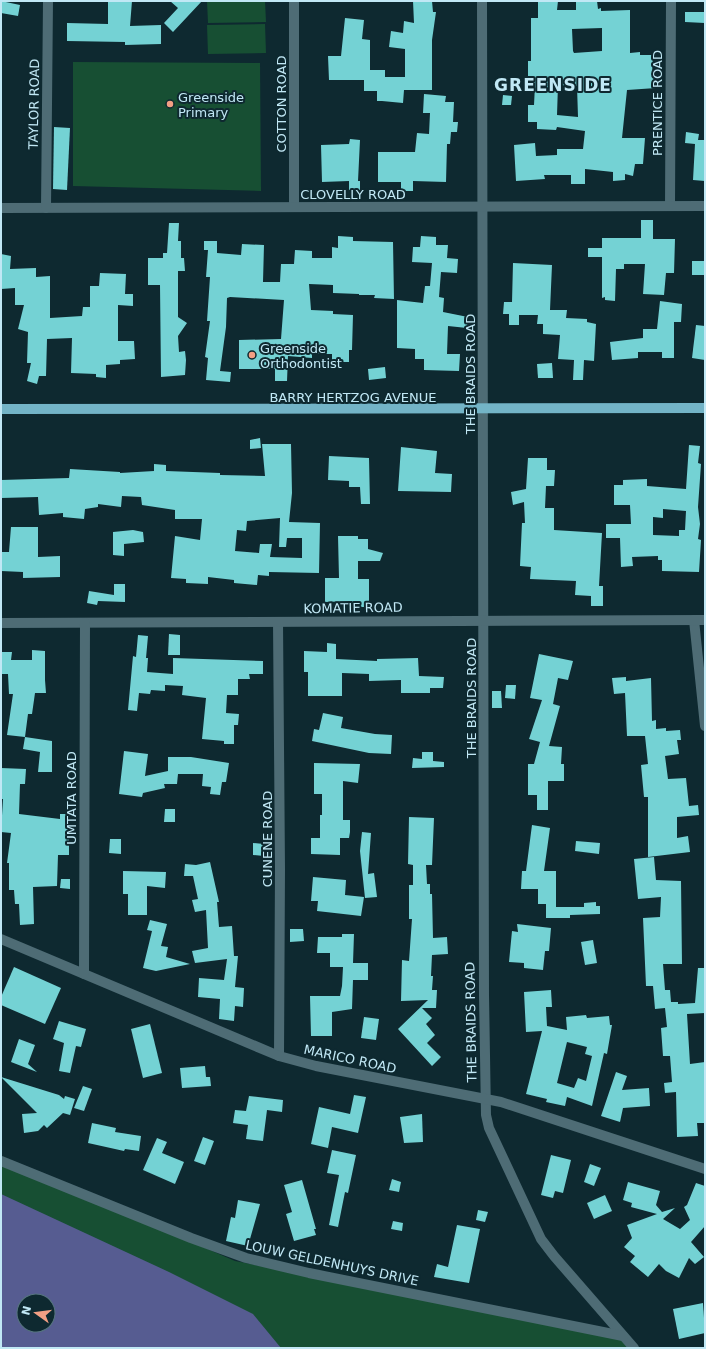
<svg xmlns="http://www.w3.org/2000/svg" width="706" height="1349" font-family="'DejaVu Sans',sans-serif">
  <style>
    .green { fill: #174f33; fill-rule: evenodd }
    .water { fill: #565c91; fill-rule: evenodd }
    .building { fill: #74d2d4; fill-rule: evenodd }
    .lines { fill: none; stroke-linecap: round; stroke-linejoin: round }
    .minor { stroke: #4e6c75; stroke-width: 10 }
    .major { stroke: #73b4c7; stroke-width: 10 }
    .poi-dot { fill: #f39f84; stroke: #0e2930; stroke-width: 1.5 }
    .labels { text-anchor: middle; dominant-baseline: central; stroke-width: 4; stroke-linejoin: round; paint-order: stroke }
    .poi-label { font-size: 13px; fill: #c1e8f5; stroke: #0e2930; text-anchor: start }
    .street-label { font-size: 13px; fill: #c1e8f5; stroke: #0e2930 }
    .district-label { font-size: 17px; font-weight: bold; letter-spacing: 1px; fill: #c1e8f5; stroke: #0e2930 }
  </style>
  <rect width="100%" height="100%" fill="#0e2930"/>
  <g class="green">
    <path d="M207,1H265L266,22L208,23Z"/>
    <path d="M265,24L266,53L208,54L207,25Z"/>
    <path d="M73,62L260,63L261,191L73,186Z"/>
    <path d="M1,1159L235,1261L621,1336L631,1348H1ZM24,1301H48V1325H24Z"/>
  </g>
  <path class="water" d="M1,1194L169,1272L253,1314L281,1348H1ZM24,1301H48V1325H24Z"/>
  <g class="building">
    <path d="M1,1L20,5L18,16L1,13Z"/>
    <path d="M108,1H132L130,26L161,25V44L125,45V42L67,41V23L108,24Z"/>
    <path d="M170,1H202L173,32L164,23L178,8Z"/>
    <path d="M413,1H432L433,12H436L432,40V90H404L403,103L382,101H377V91H364V80H329L328,56H341L345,18L364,20L362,39L370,40V70H385V77H405V49L389,47L391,31L403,33L404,21L414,23Z"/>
    <path d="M538,1H558L557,10H576V1H597L598,9L601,8V11L630,10V53L640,52V55H653L652,75H655L656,88L627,90L622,138H645L643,164H635L633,176L625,174V180L613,181V172L585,169V184H571V175H544L545,179L516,181L514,145L535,143L536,156L557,155V149H583L585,131L557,127L556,130L537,129V122H528V105H534L535,85H528V61H531V18H538ZM602,28V51L574,53L573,51L572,29ZM558,85L577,86L578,117L557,115Z"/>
    <path d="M685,12H705V23L685,22Z"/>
    <path d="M424,94L446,96L445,102H454L453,122H458L457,132H451L450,144H447L446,182L413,181V191H401V182H378V152H415L417,133L429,134L430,113H423Z"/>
    <path d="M503,95L512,96L511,105H502Z"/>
    <path d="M54,127L70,128L67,190L53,189Z"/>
    <path d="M686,132L699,134L698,140H705V181L693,180L695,144L685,143Z"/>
    <path d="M350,139L360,140L358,181H360V191L349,190V181L322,182L321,145L349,144Z"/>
    <path d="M641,220H653V239H675L674,273H666L664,295L643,294L645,264H624V269H616L615,301L605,300V297L602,298V257H588V248H602V238H641Z"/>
    <path d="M169,223H179L178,241H181V258H184L185,271H178V317L187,323L178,336L179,352L185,351L186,360L185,375L161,377L160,285H148V258H163V253H167Z"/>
    <path d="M338,236L353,237V241L393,242L394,299L374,298L375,295H359V294L333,293V285L309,284L311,310L333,311V314L353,315L352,350H349V362H332V354H312V358L288,356L287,381H275V369H239V340L281,339L284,300L230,297L227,298L226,327L220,371L231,372L230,382L206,380L208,358L205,357L210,321H207L210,277H206L208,250H204V241H217V253L241,255L242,244L264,245L263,282H280L281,264H294L295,250L312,251V258H332V247L338,248Z"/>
    <path d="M421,236L436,237V245H448L447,258L458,259L457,273L441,272L439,297L444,298L443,312L468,317L467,328L448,326L447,354H460L459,371L424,370V359H415V349L397,348V300L423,303L425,286H430L432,263L412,262L413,247H420Z"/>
    <path d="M1,254L11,256L10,269L36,268V277L50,276V318L82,316L83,307H90V286H99L100,273L126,274L125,294H133V306L118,305V341H134L135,359L120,360V364L106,365V378L96,377V374L71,373L72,338L47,339L46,376H39L37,384L27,381L31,363H27L28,332L18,329L24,305H15V288L1,289Z"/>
    <rect x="692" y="261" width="13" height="14"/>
    <path d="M513,263L552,265L550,310H567L566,318L587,319V322L596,324L594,361L584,360L583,380H573L574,360L558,359L560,335L543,334V324H537L538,315H519V325H509V314H503L504,302H512Z"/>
    <path d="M660,301L682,304L681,322H674V358H662V352H638V358L612,360L610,342L643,338V329H657Z"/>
    <path d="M696,325L705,326V360L692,358Z"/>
    <path d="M552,363L553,378H538L537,364Z"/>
    <path d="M385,367L386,378L369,380L368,369Z"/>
    <path d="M260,438L261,448L250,449V440Z"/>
    <path d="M262,444H291L292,493L289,522L320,523L319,573L269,572V576L258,575L257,585L234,583V580L208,577V584L186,583V579L171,578L175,536L200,540L202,519H175V510L142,505L141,497L122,496L121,507L98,504V507L85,509L84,519L63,517V513L39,515L38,497L1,498V480L69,478L70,469L120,472V473L154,471V464L166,465V471L220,473V475L265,476ZM280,518L279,547H286L287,538H302V558L270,557L272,544H260L259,553L235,551L237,530L246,531L247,521Z"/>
    <path d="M689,445L700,446L698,463L701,464L698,507L700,524L698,539L701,540L699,572L662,571V560H658V556L632,557L633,566L621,567L620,538H606V524H631L630,505H614V485H623V480L647,479V486L686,489ZM663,509L686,511L685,530H679V536L653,535V517L663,518Z"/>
    <path d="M401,447L437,451L435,473L452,474L451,492L398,491Z"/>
    <path d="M329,456L369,458L370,504H361L360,487H349V481L328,480Z"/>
    <path d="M528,458H547V470H555L554,486H546L545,508H554V530L602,533L599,586H603V606H591V596L575,595L576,581L530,579L531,567L520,566L522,523H525L524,502L513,505L511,492L526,489Z"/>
    <path d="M11,527H38V557L60,556V577L23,578V572L1,571V552H9Z"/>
    <path d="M133,530L143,532L144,542L124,544V556L113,555V532Z"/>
    <path d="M338,536H358V539H368V549L383,553L380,561H358V579H369V607H352V601L325,602V578H339Z"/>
    <path d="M114,584H125V602L98,601L97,605L87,603L89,591L114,595Z"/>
    <path d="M169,634L180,635V655H168Z"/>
    <path d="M138,635L148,636L146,658H148L147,672L173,674V658L263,661V674H249L250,679H238V695H227L226,713L239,714L238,725H234V744H224V741L202,739L206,698L182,695L183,686L165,685V691L151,690L150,694L139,693L137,711L128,710L133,656L136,657Z"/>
    <path d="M327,643L336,644V659L377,661V659L418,658L419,676L444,677L443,688H430V693H401V680L369,681V674L342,673V696H308V672H304V651L327,652Z"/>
    <path d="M32,650L45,651V680L46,693H35L32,714H28L25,737L52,741V772H38L40,752L23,749L25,737L7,735L13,694H9L8,674H1V652H12L11,660H32Z"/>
    <path d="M539,654L573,661L568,680L558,678L553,704L560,706L549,746L562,747L561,764H564V781H548V810H537V795H528V764H534L540,742L529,739L542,700L530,698Z"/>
    <path d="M626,677V681L651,678L652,721L656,720V729L666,728V731L680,730L681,740H677L679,754L665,756L668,779L686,778L689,806L698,805L699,815L677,817V838L688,836L690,852L648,857V797H644L641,765L648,764L645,736H627L625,693L614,694L612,678Z"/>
    <path d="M506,685H516L515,699L505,698Z"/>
    <path d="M492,691H501L502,708H492Z"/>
    <path d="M323,713L343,717L341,728L375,734L392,735L391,754L369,753L312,741L314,729L319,730Z"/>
    <path d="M124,751L148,754L145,776L168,771V757H191L229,763L226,782H222L220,795L210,794L211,787L202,786L203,774H178L177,784H164L165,788L143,793L142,797L119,794Z"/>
    <path d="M422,752H433V761L444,762V767L412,768L413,758L422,759Z"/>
    <path d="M314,763L360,764L358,783L343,781V820H350V832L349,838H340V855L311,854V838H320V815H322V794H314Z"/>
    <path d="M1,768L26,769L25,784H20L19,814L60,819V814H69V855H58L57,886L33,887L34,924L20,925L19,904H15L14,890H9V863H7L11,833L1,832L3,799H1Z"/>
    <path d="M165,809H175V822H164Z"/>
    <path d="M409,817L434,818L432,865H426L427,884H430V894H432L433,938L447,937L448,954L432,955L431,976H433L432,990H437L436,1008H422L432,1018L426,1024L435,1035L427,1043L441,1057L432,1066L398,1029L428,1000L401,1001L402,960L409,961L412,919H409V885H413V865L408,864Z"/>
    <path d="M532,825L550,828L544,871H556V907H584V903L596,902V906H600V914L570,915V918H546V904H538V889H521L522,871H526Z"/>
    <path d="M362,832L371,833L368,874L374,873L377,897L365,898L360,851Z"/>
    <path d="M110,839H121V854L109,853Z"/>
    <path d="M576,841L600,843L599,854L575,851Z"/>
    <path d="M253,843L264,844V856L253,855Z"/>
    <path d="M654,857L656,880L681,881L682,964H663L665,990H670L671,1002H678V1004L695,1003L698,968H705V1013L687,1014L690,1064L705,1062V1123H697L698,1136L677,1137L676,1092L665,1093L664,1083L672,1082L670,1056H663L661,1028L667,1027L665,1008L655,1009L653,986H646L643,918L660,917L661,897L638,899L634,859Z"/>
    <path d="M210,862L219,902H217L219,927L232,926L234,956H238L235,987L244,988L243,1007L235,1006L234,1021L219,1019L220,999L198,997L199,978L224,980L227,959L195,963L192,951L208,948L206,910L195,912L192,900L198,899L193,876H184L185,864L196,865Z"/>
    <path d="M123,871L166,872L165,888L147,886V915H128V894H123Z"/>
    <path d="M313,877L346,880L345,895L364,897L361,916L317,911L318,901H311Z"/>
    <path d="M61,879H70V889L60,888Z"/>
    <path d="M150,920L167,924L161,946L168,947L166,957L190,964L156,971L143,968L152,931L147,930Z"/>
    <path d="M517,924L551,928L549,951H545L543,970L524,968V963L509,962L512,931L518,932Z"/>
    <path d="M290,929H303L304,941L290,942Z"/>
    <path d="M342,934H354L353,963H368V980H353L352,1009L332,1012V1036H311L310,996H340L342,986L343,967H330V953H317L318,937H342Z"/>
    <path d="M593,940L597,963L585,965L581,942Z"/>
    <path d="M14,967L61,988L45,1024L1,1005V997Z"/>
    <path d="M551,990L552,1007H546L547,1026L567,1030L566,1017L586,1015L587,1018L609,1016L610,1025H612L607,1054L604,1053L592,1106L567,1097L565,1106L546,1102L547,1099L526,1094L542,1031L526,1032L524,992ZM567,1042L587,1047L585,1054L592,1056L586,1081L578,1078L574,1088L557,1083Z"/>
    <path d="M364,1017L379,1019L376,1040L361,1038Z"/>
    <path d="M59,1021L86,1029L81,1047L76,1046L70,1073L59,1071L64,1043L53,1039Z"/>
    <path d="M150,1024L162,1073L143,1078L131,1029Z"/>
    <path d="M19,1039L35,1045L28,1064L37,1072L11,1062Z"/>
    <path d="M205,1066L206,1077H210L211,1086L182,1088L180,1068Z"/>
    <path d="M616,1072L627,1076L622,1090L649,1088L650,1106L623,1108L620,1122L601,1116Z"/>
    <path d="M1,1077L59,1095L64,1099L65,1096L75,1099L70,1115L63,1113L47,1128L44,1125L38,1131L24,1133L22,1114L37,1113Z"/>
    <path d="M83,1086L92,1089L84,1111L74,1108Z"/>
    <path d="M354,1095L366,1097L358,1133L332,1127L328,1148L311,1144L319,1107L350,1114Z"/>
    <path d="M249,1096L283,1100L282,1112L267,1110L263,1141L246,1139L248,1125L233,1123L235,1110L246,1111Z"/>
    <path d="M422,1114L423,1142L404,1143L400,1117Z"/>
    <path d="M92,1123L116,1128L115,1132L141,1136L139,1151L125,1149L124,1151L88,1143Z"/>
    <path d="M203,1137L214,1141L205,1165L194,1161Z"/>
    <path d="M157,1138L167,1142L162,1153L184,1162L175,1184L143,1170Z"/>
    <path d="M332,1150L356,1155L348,1193L345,1192L338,1227L329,1225L339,1175L327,1173Z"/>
    <path d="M551,1155L571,1160L563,1193L555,1191L553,1198L541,1195Z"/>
    <path d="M590,1164L601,1168L594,1186L584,1182Z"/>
    <path d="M392,1179L401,1182L399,1192L389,1190Z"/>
    <path d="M302,1180L316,1229H314L316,1235L294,1241L286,1214L292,1212L284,1185Z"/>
    <path d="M628,1182L660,1191L656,1205L662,1212L675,1208L663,1219L680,1229L690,1220L684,1207L687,1205L696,1183L705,1186V1226L691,1242L704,1257L695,1264L689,1258L679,1278L666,1271L659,1264L648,1277L630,1262L635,1256L624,1247L632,1238L627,1225L657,1214L631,1207L632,1203L623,1200Z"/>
    <path d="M605,1195L612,1211L594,1219L587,1203Z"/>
    <path d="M238,1200L260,1204L248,1246L226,1241L231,1217L235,1218Z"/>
    <path d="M478,1210L488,1212L485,1222L476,1220Z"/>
    <path d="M393,1221L403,1223L402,1231L391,1229Z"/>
    <path d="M457,1225L480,1229L469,1283L434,1277L437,1264L448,1267Z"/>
    <path d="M703,1303L705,1333L679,1339L673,1309Z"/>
  </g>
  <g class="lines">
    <g class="minor">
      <path d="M294,1V207"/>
      <path d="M482,1L484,995L486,1115L489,1128L541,1239L554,1256L634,1348"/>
      <path d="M670,206L671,1"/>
      <path d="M1,208L705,206"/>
      <path d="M46,208L48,1"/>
      <path d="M694,620L705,726"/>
      <path d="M278,622L280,869L279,1056"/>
      <path d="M1,623L705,620"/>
      <path d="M1,939L279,1056L316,1066L501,1102L705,1169"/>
      <path d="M84,974L85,623"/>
      <path d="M1,1161L191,1238L246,1258L309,1273L623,1336"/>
    </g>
    <path class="major" d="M1,409L705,408"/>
  </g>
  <g class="poi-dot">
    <circle cx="170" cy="104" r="4"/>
    <circle cx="252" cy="355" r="4"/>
  </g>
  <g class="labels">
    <g class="poi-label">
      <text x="178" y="97">Greenside<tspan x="178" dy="15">Primary</tspan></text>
      <text x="260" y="348">Greenside<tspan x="260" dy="15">Orthodontist</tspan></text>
    </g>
    <g class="street-label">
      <text transform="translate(657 103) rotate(-90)">PRENTICE ROAD</text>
      <text transform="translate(34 104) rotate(-89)">TAYLOR ROAD</text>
      <text transform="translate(281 104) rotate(-90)">COTTON ROAD</text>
      <text x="353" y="194">CLOVELLY ROAD</text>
      <text transform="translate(470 374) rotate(-90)">THE BRAIDS ROAD</text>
      <text x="353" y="397">BARRY HERTZOG AVENUE</text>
      <text transform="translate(353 608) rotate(-1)">KOMATIE ROAD</text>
      <text transform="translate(471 698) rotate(-90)">THE BRAIDS ROAD</text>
      <text transform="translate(71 798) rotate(-90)">UMTATA ROAD</text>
      <text transform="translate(267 839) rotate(-90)">CUNENE ROAD</text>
      <text transform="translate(471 1022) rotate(-91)">THE BRAIDS ROAD</text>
      <text transform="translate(350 1059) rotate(12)">MARICO ROAD</text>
      <text transform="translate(332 1263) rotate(12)">LOUW GELDENHUYS DRIVE</text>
    </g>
    <g class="district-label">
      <text x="553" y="85">GREENSIDE</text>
    </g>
  </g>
  <rect width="706" height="1349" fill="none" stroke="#c1e8f5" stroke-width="4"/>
  <g transform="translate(36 1313) rotate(284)"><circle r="19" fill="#0e2930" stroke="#56757f"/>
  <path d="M0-3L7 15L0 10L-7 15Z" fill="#f39f84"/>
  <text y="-6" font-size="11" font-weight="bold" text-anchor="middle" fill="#c1e8f5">N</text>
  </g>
</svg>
